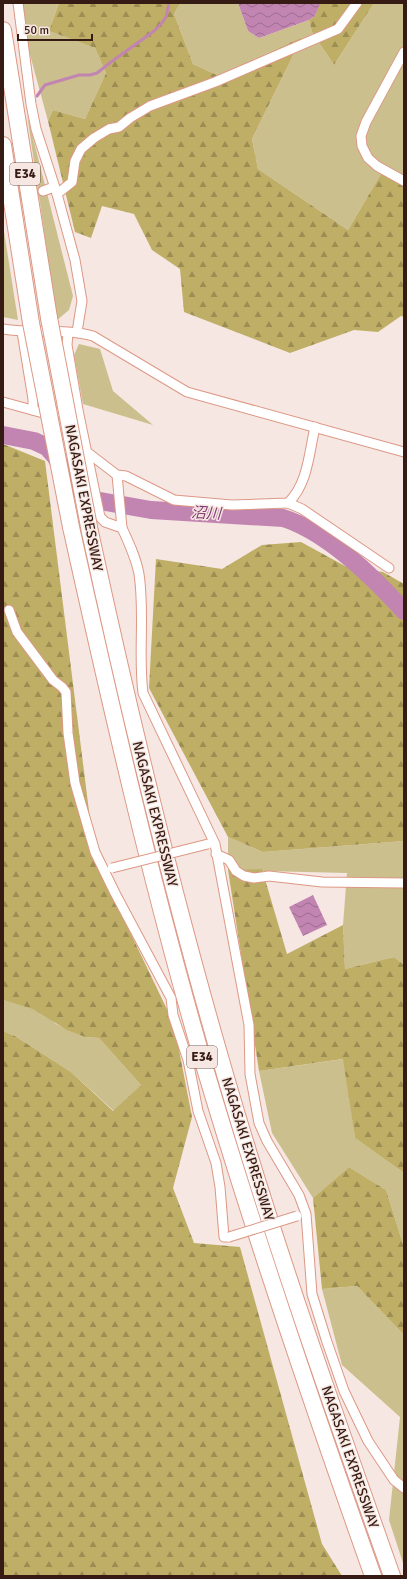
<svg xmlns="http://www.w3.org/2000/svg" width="407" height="1579" font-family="Signika,'Noto Sans JP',sans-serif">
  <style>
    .green { fill: #cbbf8d }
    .forest { fill: url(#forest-firs) }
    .water { fill: url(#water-waves) }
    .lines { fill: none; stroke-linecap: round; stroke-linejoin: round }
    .stream { stroke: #c285b2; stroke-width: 3 }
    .river { stroke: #c285b2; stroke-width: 18 }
    .street-tunnel { stroke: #cfbeb9; stroke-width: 9; stroke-dasharray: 9 4.5; stroke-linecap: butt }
    .street-casing { stroke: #dd9885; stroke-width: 11 }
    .highway-casing { stroke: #dd9885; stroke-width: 18 }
    .street { stroke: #fff; stroke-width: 9 }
    .highway { stroke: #fff; stroke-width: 16 }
    .street-bridge-casing { stroke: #dd9885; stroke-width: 11; stroke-linecap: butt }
    .highway-bridge-casing { stroke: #dd9885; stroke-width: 18; stroke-linecap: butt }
    .street-bridge { stroke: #fff; stroke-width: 9 }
    .highway-bridge { stroke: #fff; stroke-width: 16 }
    .labels { text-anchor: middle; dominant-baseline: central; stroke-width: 3; stroke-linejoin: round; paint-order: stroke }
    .shield { fill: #f6e7e2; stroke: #6f5851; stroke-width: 1 }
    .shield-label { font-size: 13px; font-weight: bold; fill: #351b13 }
    .street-label { font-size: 14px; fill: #351b13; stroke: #f6e7e2 }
    .water-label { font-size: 15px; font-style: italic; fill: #803771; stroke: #f6e7e2 }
  </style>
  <defs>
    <pattern id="forest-firs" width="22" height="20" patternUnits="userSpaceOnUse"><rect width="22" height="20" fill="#bfae66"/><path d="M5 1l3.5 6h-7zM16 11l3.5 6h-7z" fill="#9c8d53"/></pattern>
    <pattern id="water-waves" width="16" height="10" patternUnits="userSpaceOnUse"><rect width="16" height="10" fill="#c285b2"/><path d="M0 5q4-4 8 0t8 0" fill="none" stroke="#9e6c90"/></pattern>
  </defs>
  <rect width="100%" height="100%" fill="#f6e7e2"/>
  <g class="green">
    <path d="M16,3H59L49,31L95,48L106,73L85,119L53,110L48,121Z"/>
    <path d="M180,3H238L248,31L259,38L309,20L312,32L334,65L374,3H404V174L385,167L348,230L258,169L252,139L302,37L219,76L193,64L174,14Z"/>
    <path d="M27,114L73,296L69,310L57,320Z"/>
    <path d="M3,225L18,320L3,317Z"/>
    <path d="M79,344L100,349L113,391L153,425L83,404L74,355Z"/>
    <path d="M228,837L263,852L404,841V965L394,957L345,969L343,925L347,873L228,870Z"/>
    <path d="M3,1000L33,1008L49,1017L56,1024L85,1037L99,1038L141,1085L114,1111L71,1072L15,1036L3,1031Z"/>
    <path d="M344,1059L355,1138L404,1173V1247L386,1190L349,1167L313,1198L272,1133L259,1071Z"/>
    <path d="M357,1286L404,1335V1566L389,1520L400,1417L342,1365L322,1289Z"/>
  </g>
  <g class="forest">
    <path d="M59,3H180L174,14L193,64L219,76L302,37L252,139L258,169L348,230L385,167L404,174V317L401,316L378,332L354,330L290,353L184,312L180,269L152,250L134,214L102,206L91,238L75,232L48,121L53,110L85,119L106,73L95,48L49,31Z"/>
    <path d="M320,3H374L334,65L312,32L309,20L315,16Z"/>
    <path d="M3,444L45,461L95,859L174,1024L192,1117L173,1188L194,1243L240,1247L322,1544L342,1576H3V1031L15,1036L71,1072L113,1111L141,1085L99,1038L85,1037L67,1030L33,1009L3,1000Z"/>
    <path d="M301,542L345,566L383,572L404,584V841L263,852L228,837L149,688L156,559L222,569L262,545Z"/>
    <path d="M262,869L287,954L343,925L345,969L394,957L404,965V1173L355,1138L343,1059L259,1071L228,870Z"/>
    <path d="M349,1167L386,1190L404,1247V1335L357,1286L322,1289L313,1198Z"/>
  </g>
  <g class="water">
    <path d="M238,3H320V4L315,16L309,20L259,38L248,31Z"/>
    <path d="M313,895L327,925L303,936L289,907Z"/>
  </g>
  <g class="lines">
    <path class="stream" d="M37,96L45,85L79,75H90L97,73L111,62L154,31L161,24L166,17L169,3"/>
    <path class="river" d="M3,435L34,441L47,447L55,456L69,480L89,499L151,510L283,518C328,532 373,577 404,611"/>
    <path class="street-tunnel" d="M3,198L43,191"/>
    <defs>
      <g id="street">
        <path d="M18,3L31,104L36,129L57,194L75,260L82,301L77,332"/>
        <path d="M404,52L366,122L361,136L362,146L368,158L377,166L404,181"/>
        <path d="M43,191L54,187"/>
        <path d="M57,194L72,182L75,161L81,149L94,138L109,129L119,127L130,118L150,106L215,82L338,29L357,3"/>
        <path d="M3,329C33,334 64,328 93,336L187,392L404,452"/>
        <path d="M22,332L33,399V410"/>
        <path d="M68,333L67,345L78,410L100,517L105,522L122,528C129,543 136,558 139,574C145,613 138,654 143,693L215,844L249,1025L250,1074L259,1123L267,1141L299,1195L306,1214L312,1294L326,1339L344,1391L368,1441L394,1480L404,1488"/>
        <path d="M3,402L43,413L70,411"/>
        <path d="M87,452L117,475L126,476L174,500L232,505L288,503C308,484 309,453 315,427"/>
        <path d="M117,475L122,528"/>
        <path d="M288,503L302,509L389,568"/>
        <path d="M9,610L17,632L53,680L62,687L66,692L68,733L75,783L95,852L115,893L171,998L173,1015L188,1060L198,1111L216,1163L220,1187L224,1237H229"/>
        <path d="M216,854L229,860L236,871L244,876L254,878L269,876L322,882L404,883"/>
      </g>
      <g id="highway">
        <path d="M3,30L49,318"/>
        <path d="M3,145L31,323"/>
        <path d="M71,527C111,707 152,887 204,1065C255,1237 313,1407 373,1576"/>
        <path d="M90,532C128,708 170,884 220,1057C270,1232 331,1404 392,1576"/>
      </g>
    </defs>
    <use href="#street" class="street-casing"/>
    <use href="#highway" class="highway-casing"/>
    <use href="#street" class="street"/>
    <use href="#highway" class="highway"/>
    <defs>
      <g id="street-bridge">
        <path d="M112,868L208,844"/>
        <path d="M229,1237L297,1216"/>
      </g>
      <g id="highway-bridge">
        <path d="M49,318L90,532"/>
        <path d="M31,323L71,527"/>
      </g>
    </defs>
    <use href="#street-bridge" class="street-bridge-casing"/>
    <use href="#highway-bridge" class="highway-bridge-casing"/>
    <use href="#street-bridge" class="street-bridge"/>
    <use href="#highway-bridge" class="highway-bridge"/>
  </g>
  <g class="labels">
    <g class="shield">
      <rect x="10" y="163" width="30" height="22" rx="3"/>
      <rect x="187" y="1046" width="30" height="22" rx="3"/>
    </g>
    <g class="shield-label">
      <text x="25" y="174">E34</text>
      <text x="202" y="1057">E34</text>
    </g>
    <g class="street-label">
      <text transform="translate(84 498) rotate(79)">NAGASAKI EXPRESSWAY</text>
      <text transform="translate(155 814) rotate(76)">NAGASAKI EXPRESSWAY</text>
      <text transform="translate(248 1149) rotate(73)">NAGASAKI EXPRESSWAY</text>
      <text transform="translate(350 1457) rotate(71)">NAGASAKI EXPRESSWAY</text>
    </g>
    <g class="water-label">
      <text transform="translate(206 513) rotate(3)">沼川</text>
    </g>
  </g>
  <rect width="407" height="1579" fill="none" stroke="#351b13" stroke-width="8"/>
  <path d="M18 34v6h74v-6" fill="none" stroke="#351b13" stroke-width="2"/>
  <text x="24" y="34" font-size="12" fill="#351b13" stroke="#f6e7e2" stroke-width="3" paint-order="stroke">50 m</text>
</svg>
